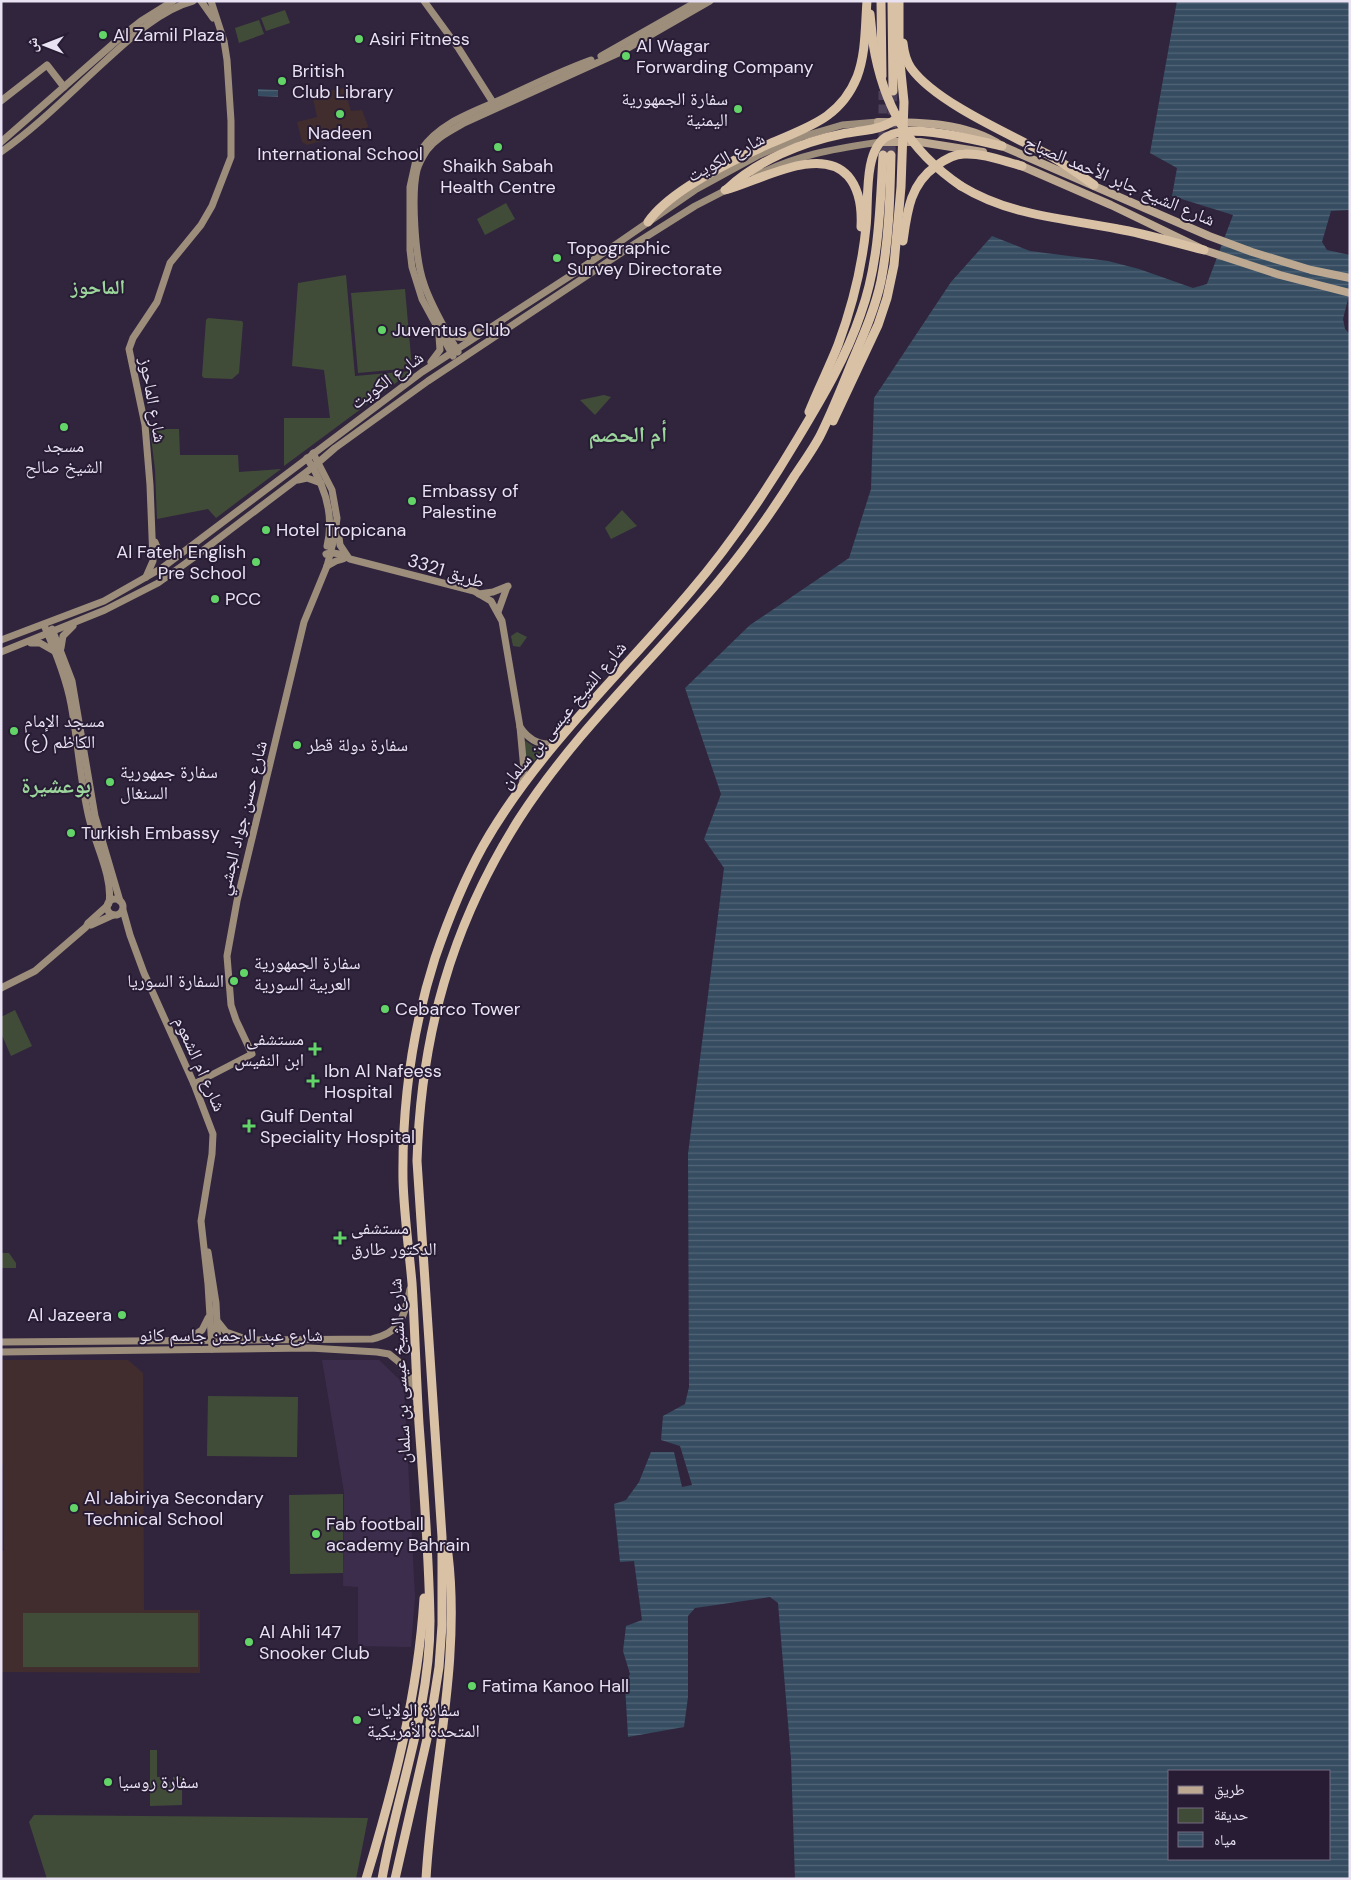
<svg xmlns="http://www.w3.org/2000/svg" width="1351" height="1880" font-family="'DM Sans','Noto Naskh Arabic',sans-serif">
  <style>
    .built { fill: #3c2d4d }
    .education { fill: #412d2e }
    .green { fill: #414c38 }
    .water { fill: url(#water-rules); fill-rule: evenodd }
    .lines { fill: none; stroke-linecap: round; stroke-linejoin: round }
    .highway-tunnel { stroke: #4d4159; stroke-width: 9; stroke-dasharray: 9 4.5; stroke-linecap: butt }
    .secondary { stroke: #9d8e7c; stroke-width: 7 }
    .primary { stroke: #bda992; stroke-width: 8 }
    .highway { stroke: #d9c1a6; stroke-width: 9 }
    .highway-bridge { stroke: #d9c1a6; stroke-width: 9 }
    .poi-dot { fill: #63d468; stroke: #271c34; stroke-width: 2 }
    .labels { text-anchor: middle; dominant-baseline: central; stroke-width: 4; stroke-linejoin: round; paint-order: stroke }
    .poi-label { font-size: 18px; fill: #e9e2f3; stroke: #271c34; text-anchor: start }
    .street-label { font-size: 18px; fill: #e9e2f3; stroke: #271c34 }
    .quarter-label { font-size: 20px; font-weight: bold; fill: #9cd69c; stroke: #271c34 }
    .district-label { font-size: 22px; font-weight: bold; fill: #9cd69c; stroke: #271c34 }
  </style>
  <defs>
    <pattern id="water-rules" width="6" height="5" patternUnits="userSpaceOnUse" patternTransform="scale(1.25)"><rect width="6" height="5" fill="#364c61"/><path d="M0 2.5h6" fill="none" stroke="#536678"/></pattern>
  </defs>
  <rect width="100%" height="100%" fill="#31253e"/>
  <path class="built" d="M322,1360H379L404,1384L415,1597L411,1647L358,1646V1587L343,1586L344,1492Z"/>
  <g class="education">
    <path d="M344,88L351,111L362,110L368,126L366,129L307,145L302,142L297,122L317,117L312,94Z"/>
    <path d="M1,1360H128L143,1373L144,1610H200V1673L1,1672V1551H4L3,1465L1,1464Z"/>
  </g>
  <g class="green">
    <path d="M285,10L290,23L266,31L261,18Z"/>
    <path d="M259,20L264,34L239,43L235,28Z"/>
    <path d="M506,203L515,219L485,235L477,219Z"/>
    <path d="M346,275L355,376L412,371L284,466V418H330L324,370L292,366L298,283Z"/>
    <path d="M405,289L412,368L358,373L351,293Z"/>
    <path d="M208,318L242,321L243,323L239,373L232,379L204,378L202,376L206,320Z"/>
    <path d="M604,395L611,397L595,415L580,400Z"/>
    <path d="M150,429H179L180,455H238L239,472L281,469L216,518L208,509L157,519L155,470Z"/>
    <path d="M622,510L637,526L611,539L605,528Z"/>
    <path d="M517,632L527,637L520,647L513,646L511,636Z"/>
    <path d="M524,740L533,746L545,748L525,772Z"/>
    <path d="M15,1010L32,1046L11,1056L1,1033V1017Z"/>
    <path d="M1,1253H9L16,1263V1268H1Z"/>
    <path d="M208,1396L298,1397L297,1457L207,1456Z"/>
    <path d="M343,1494V1573L290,1574L289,1495Z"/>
    <rect x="23" y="1613" width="175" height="54"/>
    <path d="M150,1750H157V1777H164V1782H173V1777H182V1805L150,1806Z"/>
    <path d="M34,1815L368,1818L356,1879H47L29,1822Z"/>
  </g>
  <g class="water">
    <path d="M1177,1H1350V210L1331,211L1322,242L1327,250L1350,255V291L1343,319L1345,329L1350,334V1879H795L791,1759L778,1603L770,1597L695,1608L688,1616V1697L684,1727L628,1737L625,1685L630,1674L623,1651L626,1626L642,1620L634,1561L620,1562L614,1504L626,1500L639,1482L651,1452H674L682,1487L692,1485L680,1446L661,1440L663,1416L685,1404L689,1387L688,1154L724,868L704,839L721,794L685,688L750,625L849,558L871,489L874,398L951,282L992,236L1030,251L1108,261L1139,269L1193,288L1207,284L1233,215L1172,196L1177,168L1150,153ZM1170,1771H1330V1859H1170Z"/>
    <path d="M258,89L278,90V97L258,96Z"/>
  </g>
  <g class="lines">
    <g class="highway-tunnel">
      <path d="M883,91V155"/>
      <path d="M891,155L893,91"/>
    </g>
    <g class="secondary">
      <path d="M201,1L213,18"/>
      <path d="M424,1L459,49L494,104"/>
      <path d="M601,56L698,1"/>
      <path d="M1,101L47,65L64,87"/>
      <path d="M1,142L122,36L141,21L173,1"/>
      <path d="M421,150C442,119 481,110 513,94C538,82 564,70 591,60"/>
      <path d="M1,152C38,126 69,94 102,64C127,41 159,10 193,1"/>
      <path d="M416,160L410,187V250L412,267L422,299L453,356"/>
      <path d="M755,176C798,154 834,149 880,142"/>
      <path d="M448,330C458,342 466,337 478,332"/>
      <path d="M458,352C446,330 432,308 424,284C415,259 411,195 417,170C419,163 423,156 427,150C437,137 451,131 464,123L623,51L710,1"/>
      <path d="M431,362L440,350L439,336"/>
      <path d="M307,458C324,484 335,514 327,546"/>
      <path d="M298,480L307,478L321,483"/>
      <path d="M338,530L340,545L348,557"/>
      <path d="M155,542C159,555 167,556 179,553"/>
      <path d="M326,554C333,551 344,555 350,559L474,591L491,601L502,621L520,727L524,770L522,785"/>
      <path d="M327,566L336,561L343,559"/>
      <path d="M146,577L153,561L150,485L145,425L129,349L133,338L157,302L170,263L201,225L212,206L231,157V121L227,60L224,41L211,1"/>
      <path d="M479,594L493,592L508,586"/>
      <path d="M498,612L507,587"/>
      <path d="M44,625C55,650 66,677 71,704C78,742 80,780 89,818C95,844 113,877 109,903"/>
      <path d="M52,629L72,681L95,816L120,901"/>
      <path d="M1,640L104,601L162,568L422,372L573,274L695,190L759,155L801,137L842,125L878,122"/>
      <path d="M31,643H40L54,651"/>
      <path d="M61,648L63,636L73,626"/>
      <path d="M1,652L105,610L158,583L193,558L313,467L335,448L428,381L633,245L695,206L730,188"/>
      <path d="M520,727C529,740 540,747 556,743"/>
      <circle cx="115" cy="907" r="8"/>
      <path d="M123,910L130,935L144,973L194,1084L213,1134L212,1154L201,1221L208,1284L212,1349"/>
      <path d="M91,925L113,915"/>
      <path d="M1,988L35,971L86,927L88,923L108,905"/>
      <path d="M194,1084L252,1054L236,1020L231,1005L227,956L237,901L304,622L327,566L335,535L337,518L332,490L313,453"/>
      <path d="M208,1252L216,1303L218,1344"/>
      <path d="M218,1322L226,1332L243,1338"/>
      <path d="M187,1340L202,1330L208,1318"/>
      <path d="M1,1342L372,1339C402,1332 404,1316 410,1289"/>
      <path d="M1,1352L310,1348L377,1352L389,1354L399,1362L411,1380L414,1396"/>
    </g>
    <g class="primary">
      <path d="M878,122C919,122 966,122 1002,146L1209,236L1252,252L1311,270L1350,278"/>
      <path d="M880,142H920L983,152"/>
      <path d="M1017,164L1111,205L1204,250L1280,275L1350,293"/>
    </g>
    <g class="highway">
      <path d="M881,1L882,76"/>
      <path d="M892,1L893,91"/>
      <path d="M870,14L873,43"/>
      <path d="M903,43C904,52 906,61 911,68C935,102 1011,135 1049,155C1065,164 1079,174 1094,185"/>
      <path d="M961,186C1010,216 1063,218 1118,229C1147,234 1175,243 1204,250"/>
      <path d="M727,189C757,161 802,142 842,134C866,129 882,132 903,114"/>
      <path d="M725,190C757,182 820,144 848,176C860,190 862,209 861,227"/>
      <path d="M648,222C670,190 733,160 769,144C807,127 840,119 857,77C866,53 865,27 867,1"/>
      <path d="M903,241C907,212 910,184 936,166C944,160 954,154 964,154C984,153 1003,161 1022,166"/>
      <path d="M809,412C818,389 829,368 838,345C852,307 862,268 866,227C869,202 863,152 886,137C910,122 974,140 1002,146"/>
      <path d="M833,421L878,325L887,298L894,265L901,187L904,102L899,53V1"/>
      <path d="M366,1879C394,1787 418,1694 424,1598"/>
      <path d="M382,1879C397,1793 430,1710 430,1621C429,1555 424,1490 419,1424C416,1377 415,1330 412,1283C409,1249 404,1215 403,1180C402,1105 412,1030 435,958C448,920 463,882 483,846C537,751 620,675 690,592C731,544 766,492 798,438C822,398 846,358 861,313C879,263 880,208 883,155"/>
      <path d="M395,1879L429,1730L439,1667L442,1625V1537L417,1161C421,1035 451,926 519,819C575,732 652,661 718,582C746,548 772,512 795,475C804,462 813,449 820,436C832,412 842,387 852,362C863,336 875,309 881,281C889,240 890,197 891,155"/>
      <path d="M426,1879C432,1770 461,1663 448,1554"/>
    </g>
    <path class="highway-bridge" d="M873,43C883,105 908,150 961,186"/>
  </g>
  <g class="poi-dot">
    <circle cx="103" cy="35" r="5"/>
    <circle cx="359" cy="39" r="5"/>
    <circle cx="626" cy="56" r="5"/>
    <circle cx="282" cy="81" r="5"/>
    <circle cx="738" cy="109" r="5"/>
    <circle cx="340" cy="114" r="5"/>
    <circle cx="498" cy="147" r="5"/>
    <circle cx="557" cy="258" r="5"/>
    <circle cx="382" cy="330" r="5"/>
    <circle cx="64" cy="427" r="5"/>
    <circle cx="412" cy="501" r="5"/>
    <circle cx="266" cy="530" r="5"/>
    <circle cx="256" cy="562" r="5"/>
    <circle cx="215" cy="599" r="5"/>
    <circle cx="14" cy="731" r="5"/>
    <circle cx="297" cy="745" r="5"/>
    <circle cx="110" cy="782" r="5"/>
    <circle cx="71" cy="833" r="5"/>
    <circle cx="244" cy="973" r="5"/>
    <circle cx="234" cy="981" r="5"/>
    <circle cx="385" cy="1009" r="5"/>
    <path d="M312.5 1041.5h5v5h5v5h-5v5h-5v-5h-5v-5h5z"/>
    <path d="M310.5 1073.5h5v5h5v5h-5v5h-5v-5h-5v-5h5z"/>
    <path d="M246.5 1118.5h5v5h5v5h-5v5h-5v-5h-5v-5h5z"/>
    <path d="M337.5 1230.5h5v5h5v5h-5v5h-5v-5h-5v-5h5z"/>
    <circle cx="122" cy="1315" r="5"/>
    <circle cx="74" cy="1508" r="5"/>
    <circle cx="316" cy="1534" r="5"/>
    <circle cx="249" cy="1642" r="5"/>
    <circle cx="472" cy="1686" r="5"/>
    <circle cx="357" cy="1720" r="5"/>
    <circle cx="108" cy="1782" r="5"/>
  </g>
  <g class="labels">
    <g class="poi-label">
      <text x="113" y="35">Al Zamil Plaza</text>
      <text x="369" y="39">Asiri Fitness</text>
      <text x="636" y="46">Al Wagar<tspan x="636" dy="21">Forwarding Company</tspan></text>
      <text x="292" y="71">British<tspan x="292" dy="21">Club Library</tspan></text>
      <text x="728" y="99" text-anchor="end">سفارة الجمهورية<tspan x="728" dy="21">اليمنية</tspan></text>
      <text x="340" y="133" text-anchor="middle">Nadeen<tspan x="340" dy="21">International School</tspan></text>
      <text x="498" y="166" text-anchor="middle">Shaikh Sabah<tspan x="498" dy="21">Health Centre</tspan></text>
      <text x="567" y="248">Topographic<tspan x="567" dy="21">Survey Directorate</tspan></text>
      <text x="392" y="330">Juventus Club</text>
      <text x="64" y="446" text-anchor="middle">مسجد<tspan x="64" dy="21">الشيخ صالح</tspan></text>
      <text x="422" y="491">Embassy of<tspan x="422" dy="21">Palestine</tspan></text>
      <text x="276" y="530">Hotel Tropicana</text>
      <text x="246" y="552" text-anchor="end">Al Fateh English<tspan x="246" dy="21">Pre School</tspan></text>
      <text x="225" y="599">PCC</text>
      <text x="24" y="721">مسجد الإمام<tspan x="24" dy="21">الكاظم (ع)</tspan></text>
      <text x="307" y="745">سفارة دولة قطر</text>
      <text x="120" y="772">سفارة جمهورية<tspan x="120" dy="21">السنغال</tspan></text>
      <text x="81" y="833">Turkish Embassy</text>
      <text x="254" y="963">سفارة الجمهورية<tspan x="254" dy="21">العربية السورية</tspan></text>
      <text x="224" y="981" text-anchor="end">السفارة السوريا</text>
      <text x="395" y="1009">Cebarco Tower</text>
      <text x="304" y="1039" text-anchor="end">مستشفى<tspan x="304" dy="21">ابن النفيس</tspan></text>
      <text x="324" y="1071">Ibn Al Nafeess<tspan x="324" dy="21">Hospital</tspan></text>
      <text x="260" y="1116">Gulf Dental<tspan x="260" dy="21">Speciality Hospital</tspan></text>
      <text x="351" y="1228">مستشفى<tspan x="351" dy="21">الدكتور طارق</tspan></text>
      <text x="112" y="1315" text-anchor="end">Al Jazeera</text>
      <text x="84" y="1498">Al Jabiriya Secondary<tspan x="84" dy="21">Technical School</tspan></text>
      <text x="326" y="1524">Fab football<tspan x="326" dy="21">academy Bahrain</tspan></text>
      <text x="259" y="1632">Al Ahli 147<tspan x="259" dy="21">Snooker Club</tspan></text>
      <text x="482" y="1686">Fatima Kanoo Hall</text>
      <text x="367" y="1710">سفارة الولايات<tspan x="367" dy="21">المتحدة الأمريكية</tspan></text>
      <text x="118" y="1782">سفارة روسيا</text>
    </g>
    <g class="street-label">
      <text transform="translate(726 157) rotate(-28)">شارع الكويت</text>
      <text transform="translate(1120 181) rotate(23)">شارع الشيخ جابر الأحمد الصباح</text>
      <text transform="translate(387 380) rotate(-36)">شارع الكويت</text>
      <text transform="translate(153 400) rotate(80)">شارع الماحوز</text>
      <text transform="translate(446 571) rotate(17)">طريق 3321</text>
      <text transform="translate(563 715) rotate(-50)">شارع الشيخ عيسى بن سلمان</text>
      <text transform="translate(242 818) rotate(-76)">شارع حسن جواد الجشي</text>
      <text transform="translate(200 1064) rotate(66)">شارع ام الشعوم</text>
      <text x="231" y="1335">شارع عبد الرحمن جاسم كانو</text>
      <text transform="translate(400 1371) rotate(-93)">شارع الشيخ عيسى بن سلمان</text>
    </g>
    <g class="quarter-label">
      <text x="98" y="287">الماحوز</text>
    </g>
    <g class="district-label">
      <text x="628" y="434">أم الحصم</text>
      <text x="56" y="785">بوعشيرة</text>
    </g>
  </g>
  <rect width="1351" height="1880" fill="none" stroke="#e9e2f3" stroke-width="5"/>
  <rect x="1168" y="1770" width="162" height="90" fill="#271c34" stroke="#756b80"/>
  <rect x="1178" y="1786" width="25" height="8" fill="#bda992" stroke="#756b80"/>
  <text x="1214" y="1795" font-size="15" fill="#e9e2f3">طريق</text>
  <rect x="1178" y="1808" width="25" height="15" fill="#414c38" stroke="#756b80"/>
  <text x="1214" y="1820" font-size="15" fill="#e9e2f3">حديقة</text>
  <rect x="1178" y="1832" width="25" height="15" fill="url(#water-rules)" stroke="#756b80"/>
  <text x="1214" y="1845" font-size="15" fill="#e9e2f3">مياه</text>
  <g transform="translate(45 45) rotate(270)" stroke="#271c34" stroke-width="4" paint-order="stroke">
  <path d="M0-4L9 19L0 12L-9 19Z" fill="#e9e2f3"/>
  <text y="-8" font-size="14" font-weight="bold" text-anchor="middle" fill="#e9e2f3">ش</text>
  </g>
</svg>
